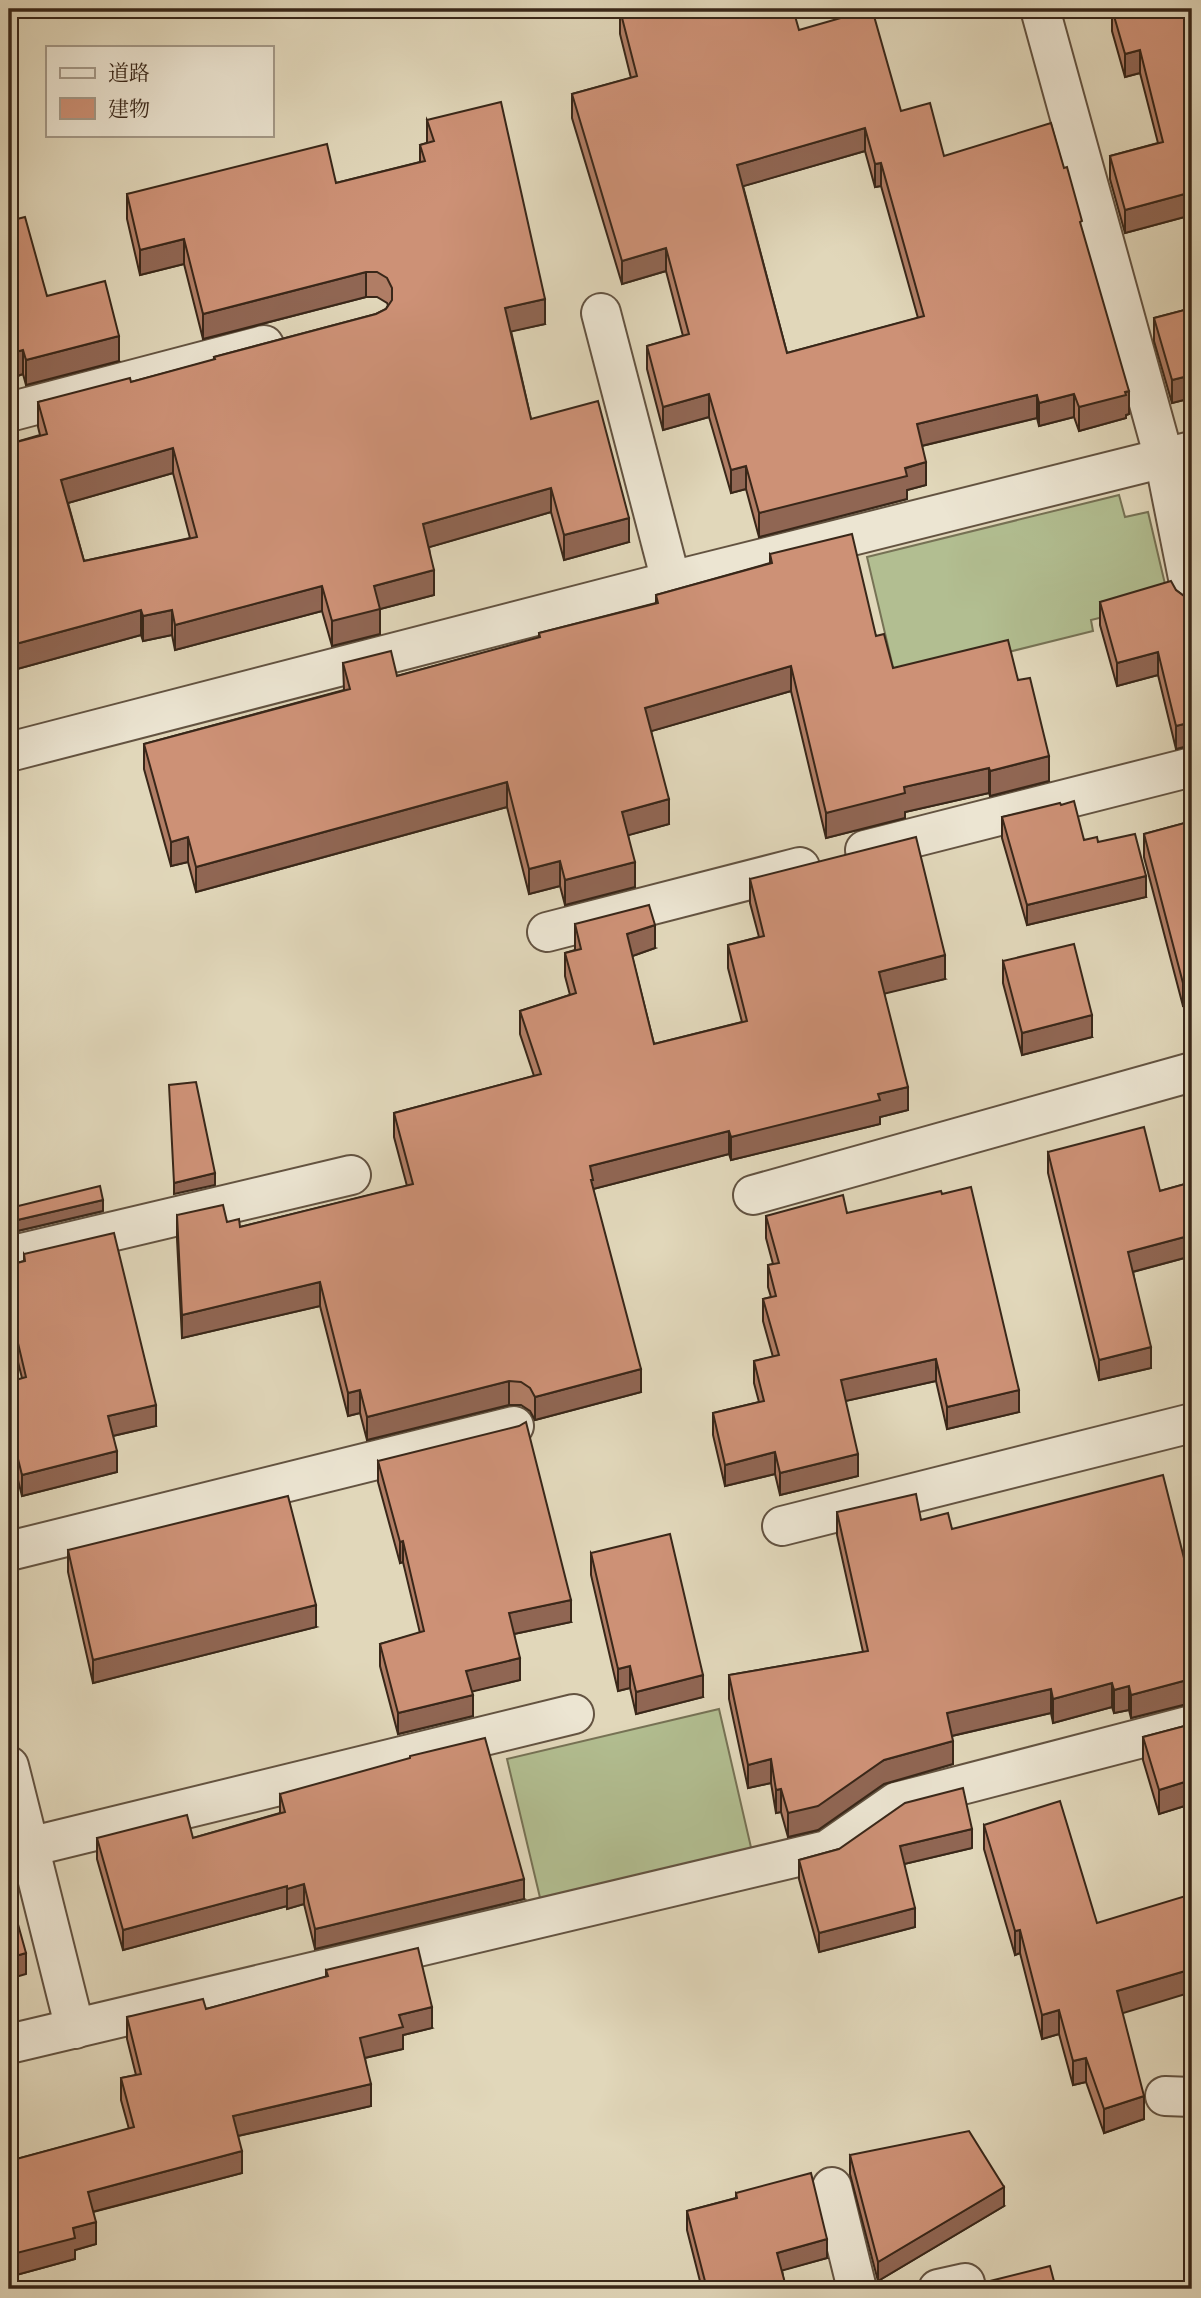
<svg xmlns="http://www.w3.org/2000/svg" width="1201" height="2298" font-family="'Libre Caslon Text','Noto Serif JP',serif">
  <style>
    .grass { fill: #b2be91; stroke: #767255; stroke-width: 2 }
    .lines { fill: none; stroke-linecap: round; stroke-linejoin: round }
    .street-casing { stroke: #635341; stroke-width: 42 }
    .street { stroke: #ece5d2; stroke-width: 38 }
    .wall { fill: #b07d65; stroke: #392719; stroke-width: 2; fill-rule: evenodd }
    .shaded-wall { fill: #906653; stroke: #392719; stroke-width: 2 }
    .building { fill: #cd9176; stroke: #392719; stroke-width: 2; fill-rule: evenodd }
  </style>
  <rect width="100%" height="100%" fill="#e1d7ba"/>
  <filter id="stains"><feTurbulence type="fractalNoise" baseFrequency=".00286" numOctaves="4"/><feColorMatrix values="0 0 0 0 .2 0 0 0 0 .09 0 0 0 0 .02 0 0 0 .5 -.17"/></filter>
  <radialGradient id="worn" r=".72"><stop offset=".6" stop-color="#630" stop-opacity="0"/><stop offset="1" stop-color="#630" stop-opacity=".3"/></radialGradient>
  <g class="grass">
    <path d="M1119,495L1125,517L1148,512L1169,601L1091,620L1093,631L896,680L867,557Z"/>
    <path d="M719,1709L753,1856L542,1906L507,1759Z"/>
  </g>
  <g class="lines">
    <defs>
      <g id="street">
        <path d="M1040,9L1164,458L1192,598"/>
        <path d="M601,313L671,581"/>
        <path d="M9,412L264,345"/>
        <path d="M9,752L671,581L1192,451"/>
        <path d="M865,850L1192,767"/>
        <path d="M547,932L800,867"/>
        <path d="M753,1195L1192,1072"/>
        <path d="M9,1256L351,1175"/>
        <path d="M782,1526L1192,1423"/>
        <path d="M9,1551L514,1426"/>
        <path d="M9,1766L75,2029"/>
        <path d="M29,1847L574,1714"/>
        <path d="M9,2044L827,1850L896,1802L1192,1725"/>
        <path d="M1165,2096L1192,2097"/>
        <path d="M832,2187L857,2289"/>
        <path d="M938,2289L965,2283L966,2289"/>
      </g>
    </defs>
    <use href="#street" class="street-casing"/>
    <use href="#street" class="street"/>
  </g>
  <g class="wall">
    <path d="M1112,9H1192V215L1125,233L1110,179V156L1158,143L1140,73L1125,77L1112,31Z"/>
    <path d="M620,10L799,30L901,111L944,156L1082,231L1129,414L1126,415V418L1079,431L1074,417L1039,426L1037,418L922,446L926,485L907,490V499L759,537L746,489L731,493L709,417L663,430L647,369V346L683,336L666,271L622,284L572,118V94L631,78L620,34ZM865,151L875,187L881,186L918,318L787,353L743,186Z"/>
    <path d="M427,120L545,324L511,331L531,419L629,542L564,560L551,512L429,547L434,595L380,609V634L332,646L322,611L175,650L172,635L143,641L141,635L17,669V685L10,549L9,545V444L40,435L38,427V402L131,382L214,360V357L376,314L386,309L388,305L387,303L377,297H366L203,339L184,264L140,275L127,219V194L336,183L420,162V145L427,143ZM173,473L190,538L84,561L68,503Z"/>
    <path d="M47,296L119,361L26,385L23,374L9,379Z"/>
    <path d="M1192,308V398L1172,403L1154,341V318Z"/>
    <path d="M770,554L876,636L893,668L1018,680L1049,781L990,796L989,793L905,812V818L826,838L791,691L651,731L669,824L628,835L635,887L565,905L560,886L529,894L507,807L196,892L188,862L171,866L144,769V744L344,690L343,663L397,676L539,638V633L656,603V595L770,563Z"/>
    <path d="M1176,590L1184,596H1192V745L1176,749L1158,675L1117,686L1100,625V602Z"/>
    <path d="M1061,805L1084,840L1098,842L1146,897L1027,925L1002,838V817Z"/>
    <path d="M1192,821L1183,1006L1144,857V834Z"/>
    <path d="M750,879L945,979L884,993L908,1110L880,1117V1124L731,1160L729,1154L593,1189L641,1392L535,1420L530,1411L521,1405H509L367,1440L360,1413L348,1416L320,1306L182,1338L177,1239V1215L227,1222L240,1227L407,1186L394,1137V1113L534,1076L520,1034V1011L570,995L565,976V953L575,950V924L655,948L632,956L654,1044L742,1022L728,968V945L759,937L750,903Z"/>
    <path d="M1003,961L1092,1037L1022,1055L1003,983Z"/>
    <path d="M1048,1152L1160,1191L1192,1182V1256L1133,1272L1151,1368L1099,1380L1048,1173Z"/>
    <path d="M10,1208L103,1211L13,1232L10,1219Z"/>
    <path d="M847,1213L1019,1412L947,1429L936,1381L845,1401L858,1476L780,1495L775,1474L725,1486L713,1435V1413L759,1402L754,1383V1361L773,1357L763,1321V1299L771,1297L768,1287V1265L773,1264L766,1238V1216Z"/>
    <path d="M24,1254L156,1426L113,1436L117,1472L22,1496L13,1460L9,1461L22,1378L9,1326V1265L24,1261Z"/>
    <path d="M378,1461L571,1622L514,1634L520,1680L472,1691L473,1716L398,1734L380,1666V1644L420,1633L403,1562L400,1563L378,1482Z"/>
    <path d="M837,1512L921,1520L952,1529L1186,1566L1192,1565V1704H1187L1131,1718L1129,1710L1114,1713L1112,1707L1053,1723L1051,1713L952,1736L953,1764L884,1784L818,1830L788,1837L781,1812L776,1813L771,1783L748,1788L729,1699V1675L863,1652L837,1535Z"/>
    <path d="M68,1550L316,1627L93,1683L68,1572Z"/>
    <path d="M591,1553L703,1697L636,1714L630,1688L618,1691L591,1575Z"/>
    <path d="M1192,1724V1807L1191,1804L1159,1814L1143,1760V1737Z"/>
    <path d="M280,1794L524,1899L315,1949L304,1904L287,1909V1906L123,1950L97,1859V1838H193L280,1813Z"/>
    <path d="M984,1825L1097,1923L1122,2013L1144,2119L1104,2133L1086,2082L1073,2085L1059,2034L1042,2039L1020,1953L1015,1955L984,1849Z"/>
    <path d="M972,1848L904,1864L915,1927L819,1952L799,1879V1860L839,1849Z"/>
    <path d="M326,1970L432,2028L403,2035V2049L365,2058L371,2106L238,2136L242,2173L93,2212L96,2244L75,2250V2259L9,2277V2161L129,2129L121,2100V2078L136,2075L127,2039V2017L206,2009L326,1977Z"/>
    <path d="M850,2155L1004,2206L878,2281L850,2174Z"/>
    <path d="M736,2193L827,2258L782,2270L785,2289H702L687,2230V2211L736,2198Z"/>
  </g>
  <g class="shaded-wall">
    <path d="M1140,50V73L1125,77V54Z"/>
    <path d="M865,128V151L737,188V165Z"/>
    <path d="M881,163V186L875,187V164Z"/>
    <path d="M1192,192V215L1125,233V210Z"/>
    <path d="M184,239V264L140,275V250Z"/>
    <path d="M666,248V271L622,284V261Z"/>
    <path d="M366,272V297L203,339V314Z"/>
    <path d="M545,299V324L505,333V308Z"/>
    <path d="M119,336V361L26,385V360Z"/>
    <path d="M23,350V374L9,379V354Z"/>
    <path d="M1192,375V398L1172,403V380Z"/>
    <path d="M1129,391V414L1126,415V418L1079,431V407Z"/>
    <path d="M709,394V417L663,430V407Z"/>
    <path d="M1074,394V417L1039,426V403Z"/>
    <path d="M1037,395V418L917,447V424Z"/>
    <path d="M173,448V473L61,505V480Z"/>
    <path d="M926,462V485L907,490V499L759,537V513Z"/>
    <path d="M746,466V489L731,493V470Z"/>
    <path d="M551,488V512L423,549V524Z"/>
    <path d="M629,518V542L564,560V535Z"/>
    <path d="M434,570V595L380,609V634L332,646V621L374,586Z"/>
    <path d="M322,586V611L175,650V625Z"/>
    <path d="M141,610V635L17,669V685L9,687V662L12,645Z"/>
    <path d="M172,610V635L143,641V616Z"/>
    <path d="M1158,652V675L1117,686V663Z"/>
    <path d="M791,666V691L645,733V708Z"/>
    <path d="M1192,722V745L1176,749V726Z"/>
    <path d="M1049,756V781L990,796V771Z"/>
    <path d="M989,768V793L905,812V818L826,838V813L904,787Z"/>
    <path d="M507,782V807L196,892V867Z"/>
    <path d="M669,799V824L622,837V812Z"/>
    <path d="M188,837V862L171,866V842Z"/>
    <path d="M560,861V886L529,894V869Z"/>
    <path d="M635,862V887L565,905V880Z"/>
    <path d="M1146,876V897L1027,925V905Z"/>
    <path d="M655,925V948L627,958V934Z"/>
    <path d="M945,955V979L879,995V972Z"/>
    <path d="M1192,981V1004L1183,1006V983Z"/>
    <path d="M1092,1015V1037L1022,1055V1033Z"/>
    <path d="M908,1087V1110L880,1117V1124L731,1160V1137L878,1094Z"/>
    <path d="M729,1131V1154L593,1189V1203L591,1204L590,1166Z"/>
    <path d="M215,1173V1185L174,1194V1183Z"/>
    <path d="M103,1200V1211L13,1232V1221Z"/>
    <path d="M1192,1235V1256L1128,1273V1252Z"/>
    <path d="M320,1282V1306L182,1338V1315Z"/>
    <path d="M1151,1347V1368L1099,1380V1360Z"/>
    <path d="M936,1359V1381L841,1402V1380Z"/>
    <path d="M641,1369V1392L535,1420V1397Z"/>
    <path d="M509,1381V1405L367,1440V1417Z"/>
    <path d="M360,1390V1413L348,1416V1393Z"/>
    <path d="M1019,1390V1412L947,1429V1407Z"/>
    <path d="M156,1405V1426L108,1437V1416Z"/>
    <path d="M13,1439V1460L9,1461V1440Z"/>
    <path d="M117,1451V1472L22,1496V1475Z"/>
    <path d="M775,1452V1474L725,1486V1465Z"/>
    <path d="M858,1454V1476L780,1495V1473Z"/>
    <path d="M403,1541V1562L400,1563V1542Z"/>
    <path d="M571,1600V1622L509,1635V1613Z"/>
    <path d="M316,1605V1627L93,1683V1660Z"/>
    <path d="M520,1658V1680L466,1693V1671Z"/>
    <path d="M630,1666V1688L618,1691V1669Z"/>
    <path d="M703,1675V1697L636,1714V1692Z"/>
    <path d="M1187,1680V1704L1131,1718V1695Z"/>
    <path d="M1112,1683V1707L1053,1723V1699Z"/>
    <path d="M1129,1686V1710L1114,1713V1690Z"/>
    <path d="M1051,1689V1713L947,1737V1713Z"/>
    <path d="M473,1695V1716L398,1734V1713Z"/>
    <path d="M953,1741V1764L884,1784L818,1830L788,1837V1813L884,1760Z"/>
    <path d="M771,1759V1783L748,1788V1765Z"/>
    <path d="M1191,1780V1804L1159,1814V1790Z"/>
    <path d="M781,1789V1812L776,1813V1790Z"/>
    <path d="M972,1829V1848L900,1865V1846Z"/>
    <path d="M16,1863V1885L9,1887V1866Z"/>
    <path d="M524,1879V1899L315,1949V1929Z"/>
    <path d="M304,1884V1904L287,1909V1889Z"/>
    <path d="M287,1886V1906L123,1950V1930Z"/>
    <path d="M915,1908V1927L819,1952V1933Z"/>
    <path d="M1020,1930V1953L1015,1955V1931Z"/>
    <path d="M26,1953V1974L9,1979V1958Z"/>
    <path d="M1192,1969V1992L1117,2015V1991Z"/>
    <path d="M432,2007V2028L403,2035V2049L360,2059V2038L399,2015Z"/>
    <path d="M1059,2010V2034L1042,2039V2015Z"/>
    <path d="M1086,2058V2082L1073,2085V2061Z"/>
    <path d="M371,2084V2106L233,2137V2116Z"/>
    <path d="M1144,2096V2119L1104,2133V2109Z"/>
    <path d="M242,2151V2173L88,2213V2192Z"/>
    <path d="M1004,2187V2206L878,2281V2262Z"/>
    <path d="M96,2222V2244L75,2250V2259L9,2277V2255L73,2228Z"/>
    <path d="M827,2239V2258L777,2272V2253Z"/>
    <path d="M785,2283V2289H760Z"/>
  </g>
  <g class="building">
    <path d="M626,9H793L799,30L872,9L901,111L930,103L944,156L1051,123L1064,168L1067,167L1082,221L1080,222L1129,391L1125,392L1126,395L1079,407L1074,394L1039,403L1037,395L917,424L926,462L905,468L907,476L759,513L746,466L731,470L709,394L663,407L647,346L689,334L666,248L622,261L572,94L637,76L620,10ZM865,128L875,164L881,163L924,316L787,353L737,165Z"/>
    <path d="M1112,9H1192V192L1125,210L1110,156L1163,142L1140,50L1125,54Z"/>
    <path d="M501,102L545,299L505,308L531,419L598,401L629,518L564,535L551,488L423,524L434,570L374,586L380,609L332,621L322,586L175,625L172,610L143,616L141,610L12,645L17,660L9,662V549L16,547L9,520V444L47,434L38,402L130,378L131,382L215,359L214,357L376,314L386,309L392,300V288L387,278L377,272H366L203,314L184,239L140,250L127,194L327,144L336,183L425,161L420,145L434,141L427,120ZM173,448L197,537L84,561L61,480Z"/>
    <path d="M25,217L47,296L105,281L119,336L26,360L23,350L9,354V221Z"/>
    <path d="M1192,308V375L1172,380L1154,318Z"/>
    <path d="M852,534L876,636L884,634L893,668L1008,640L1018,680L1030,678L1049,756L990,771L989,768L904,787L905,793L826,813L791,666L645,708L669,799L622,812L635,862L565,880L560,861L529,869L507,782L196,867L188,837L171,842L144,744L350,689L343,663L391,651L397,676L540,637L539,633L658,603L656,595L772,563L770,554Z"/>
    <path d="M1171,581L1176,590L1184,596H1192V722L1176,726L1158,652L1117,663L1100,602Z"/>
    <path d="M1074,801L1084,840L1097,837L1098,842L1135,834L1146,876L1027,905L1002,817L1060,803L1061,805Z"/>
    <path d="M1192,821V981L1183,983L1144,834Z"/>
    <path d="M916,837L945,955L879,972L908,1087L878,1094L880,1100L731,1137L729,1131L590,1166L593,1180H591L641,1369L535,1397L530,1388L521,1382L509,1381L367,1417L360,1390L348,1393L320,1282L182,1315L177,1215L223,1205L227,1222L239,1219L240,1227L413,1184L394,1113L541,1074L520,1011L576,993L565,953L581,949L575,924L649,905L655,925L627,934L654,1044L747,1021L728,945L764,936L750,879Z"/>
    <path d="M1074,944L1092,1015L1022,1033L1003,961Z"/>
    <path d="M196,1082L215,1173L174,1183L169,1085Z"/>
    <path d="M1144,1127L1160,1191L1192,1182V1235L1128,1252L1151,1347L1099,1360L1048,1152Z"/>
    <path d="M100,1186L103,1200L13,1221L10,1208Z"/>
    <path d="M971,1187L1019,1390L947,1407L936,1359L841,1380L858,1454L780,1473L775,1452L725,1465L713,1413L764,1401L754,1361L779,1355L763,1299L776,1296L768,1265L779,1263L766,1216L843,1195L847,1213L941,1191L942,1194Z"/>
    <path d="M114,1233L156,1405L108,1416L117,1451L22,1475L13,1439L9,1440V1382L26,1377L9,1305V1265L25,1261L24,1254Z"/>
    <path d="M526,1422L571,1600L509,1613L520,1658L466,1671L473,1695L398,1713L380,1644L424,1631L403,1541L400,1542L378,1461L519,1426Z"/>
    <path d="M1163,1475L1186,1566L1192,1565V1680H1187L1131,1695L1129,1686L1114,1690L1112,1683L1053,1699L1051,1689L947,1713L953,1741L884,1760L818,1806L788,1813L781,1789L776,1790L771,1759L748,1765L729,1675L868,1651L837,1512L916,1494L921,1520L948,1513L952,1529Z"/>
    <path d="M288,1496L316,1605L93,1660L68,1550Z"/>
    <path d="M670,1534L703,1675L636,1692L630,1666L618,1669L591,1553Z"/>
    <path d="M1192,1724V1783L1191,1780L1159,1790L1143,1737Z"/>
    <path d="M485,1738L524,1879L315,1929L304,1884L287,1889V1886L123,1930L97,1838L187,1815L193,1838L285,1812L280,1794L410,1758V1756Z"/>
    <path d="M963,1788L972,1829L900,1846L915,1908L819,1933L799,1860L839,1849L905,1803Z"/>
    <path d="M1060,1801L1097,1923L1192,1894V1969L1117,1991L1144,2096L1104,2109L1086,2058L1073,2061L1059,2010L1042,2015L1020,1930L1015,1931L984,1825Z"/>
    <path d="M9,1832L16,1863L9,1866Z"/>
    <path d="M9,1892L26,1953L9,1958Z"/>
    <path d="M418,1948L432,2007L399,2015L403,2027L360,2038L371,2084L233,2116L242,2151L88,2192L96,2222L73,2228L75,2238L9,2255V2161L134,2127L121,2078L141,2074L127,2017L203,1999L206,2009L328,1976L326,1970Z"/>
    <path d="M969,2131L1004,2187L878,2262L850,2155Z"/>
    <path d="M811,2173L827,2239L777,2253L785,2283L760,2289H707L687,2211L737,2198L736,2193Z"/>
    <path d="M1050,2266L1056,2289H972L982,2283Z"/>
  </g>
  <rect width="1201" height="2298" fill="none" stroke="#e1d7ba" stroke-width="35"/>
  <rect x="10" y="10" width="1180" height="2277" fill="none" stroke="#392719" stroke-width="3.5"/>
  <rect x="18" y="18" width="1166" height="2263" fill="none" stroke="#392719" stroke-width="2"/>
  <rect x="46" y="46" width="228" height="91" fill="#ece5d2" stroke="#a49988" stroke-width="2"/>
  <rect x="60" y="68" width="35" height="10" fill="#ece5d2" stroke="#a49988" stroke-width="2"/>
  <text x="108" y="80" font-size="21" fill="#392719">道路</text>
  <rect x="60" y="98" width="35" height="21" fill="#cd9176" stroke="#a49988" stroke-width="2"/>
  <text x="108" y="116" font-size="21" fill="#392719">建物</text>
  <rect width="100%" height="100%" filter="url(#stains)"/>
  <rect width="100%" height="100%" fill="url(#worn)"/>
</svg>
